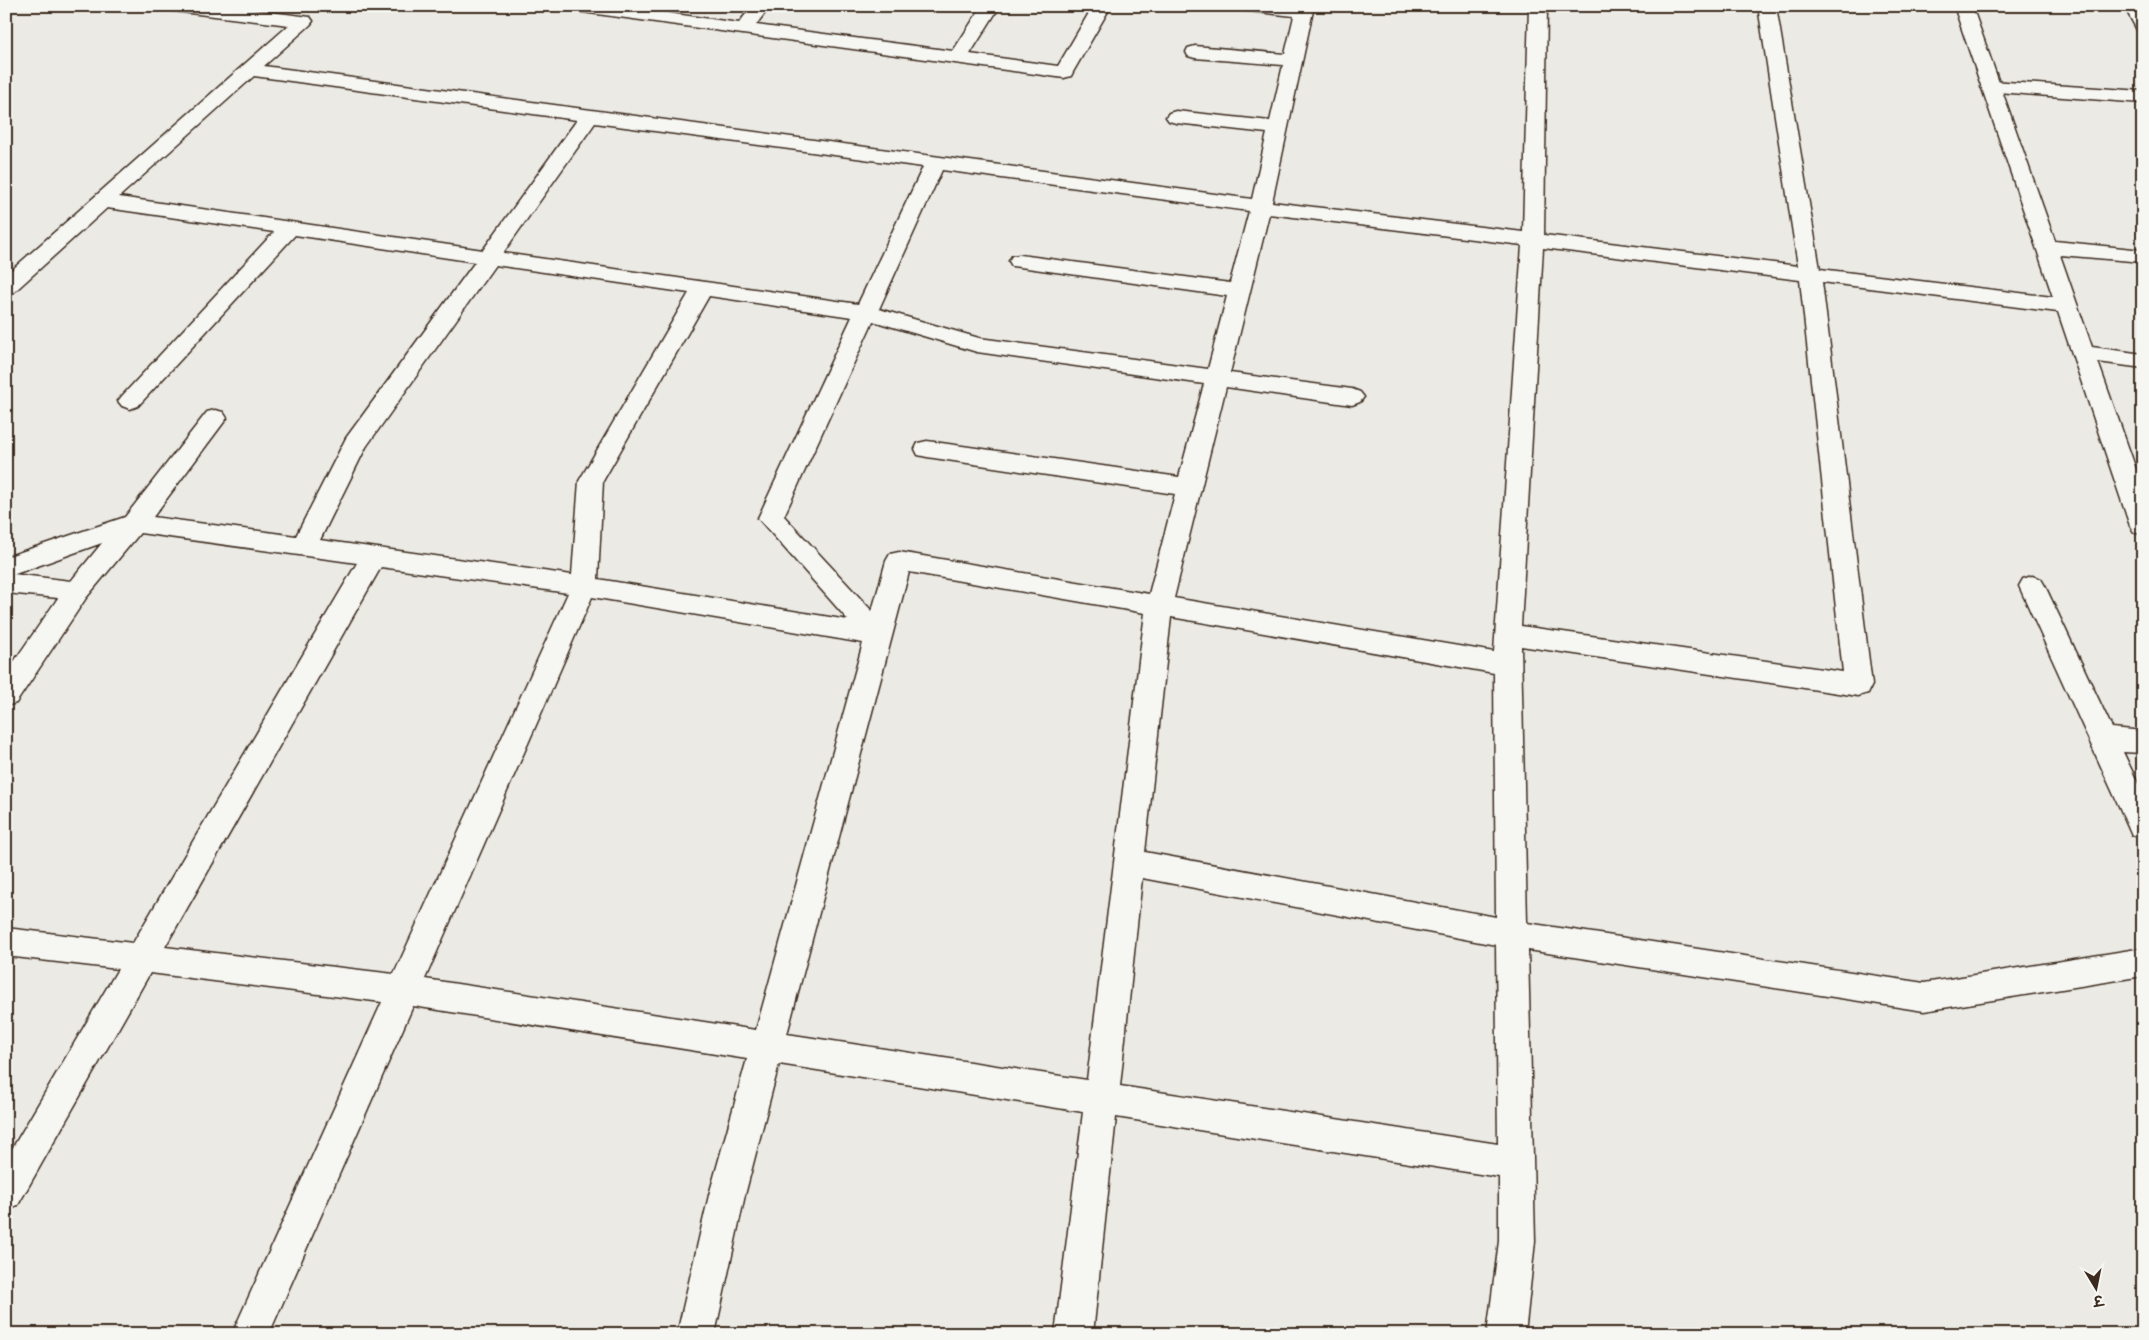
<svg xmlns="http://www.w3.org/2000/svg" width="2149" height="1340" font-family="Caveat,'Playpen Sans Deva',sans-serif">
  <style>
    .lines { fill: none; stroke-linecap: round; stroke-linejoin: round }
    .lane-casing { stroke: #3b2a1e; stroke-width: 3 }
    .street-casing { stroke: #3b2a1e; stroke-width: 3 }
    .lane { fill: #f6f6f2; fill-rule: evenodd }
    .street { fill: #f6f6f2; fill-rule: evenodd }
  </style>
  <rect width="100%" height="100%" fill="#ebeae5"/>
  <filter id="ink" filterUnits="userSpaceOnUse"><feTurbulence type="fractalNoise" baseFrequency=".02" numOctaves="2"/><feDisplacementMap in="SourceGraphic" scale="10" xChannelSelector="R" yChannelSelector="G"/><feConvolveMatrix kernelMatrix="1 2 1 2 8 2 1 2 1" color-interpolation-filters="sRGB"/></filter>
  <g filter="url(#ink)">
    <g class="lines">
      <defs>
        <g id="lane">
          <path d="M164,6H222L310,17L313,21L310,25L264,66L1252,199L1267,133L1176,123L1169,121L1166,117L1169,113L1176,111L1270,121L1283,65L1195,58L1188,56L1186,52L1188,48L1195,46L1285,54L1294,16L1248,11L1242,10L1239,6H1314L1272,202L1523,232L1529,6H1547L1544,235L1798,266L1758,6H1776L1820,269L2053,297L1954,6H1972L2055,241L2143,250V262L2060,255L2092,347L2143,354V368L2098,362L2143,489V535L2134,532L2130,526L2058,312L1822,282L1872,685L1868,693L1858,696L1521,646L1527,923L1924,983L2143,948V976L1924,1011L1528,950L1535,1241L1525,1334H1487L1499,1241V1177L1116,1117L1093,1334H1055L1083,1112L779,1064L745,1195L715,1334H677L709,1195L747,1059L413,1006L269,1334H232L382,1002L150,973L18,1205L6,1210V1159L118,969L6,956V928L133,943L357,563L140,533L86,598L16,703L6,706V673L58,598L6,593V557L125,517L207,412L215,410L223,412L227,418L153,517L296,536L346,438L475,262L295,235L138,406L130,409L122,406L118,401L122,396L274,232L107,208L14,292L6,294V275L289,25L173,11L167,10ZM254,76L577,120L483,250L119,197ZM595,123L923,167L858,304L503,253ZM942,170L1249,211L1230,283L1020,255L1012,256L1009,261L1012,266L1020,267L1227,296L1208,369L979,338L879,309ZM1269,214L1522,245L1494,652L1174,598L1226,387L1352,405L1360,402L1364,397L1360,392L1352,389L1230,373ZM1543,248L1800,280L1843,672L1521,626ZM495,265L689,293L579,481L572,575L320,540L366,447ZM709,296L852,317L758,518L848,620L598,579L603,481ZM873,321L977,352L1204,384L1179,477L927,441L918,443L915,449L918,455L927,457L1175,494L1149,594L899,552L890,554L886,561L872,611L784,516ZM102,543L71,581L13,574H15ZM381,567L568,593L394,974L165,947ZM909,572L1145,613L1087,1080L787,1034ZM592,597L863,643L756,1030L425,979ZM1171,617L1494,673L1496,917L1145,852ZM1142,878L1496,945L1498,1144L1120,1086Z"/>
          <path d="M566,6H617L739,23L752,6H770L756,25L953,51L982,6H1000L970,54L1058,66L1093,6H1111L1073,72L1071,76L1064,78L575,11L569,10Z"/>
          <path d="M2124,6H2142L2143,31L2137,30Z"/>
          <path d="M2032,576L2041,579L2045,586L2112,728L2143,731V753L2123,752L2143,794V838L2132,835L2128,826L2019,586L2023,579Z"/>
        </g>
        <path id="street" d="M1991,81L2143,91V103L1984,91L1981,87L1984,83Z"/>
      </defs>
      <use href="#lane" class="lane-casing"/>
      <use href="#street" class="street-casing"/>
      <use href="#lane" class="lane"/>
      <use href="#street" class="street"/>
    </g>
  </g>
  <rect width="2149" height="1340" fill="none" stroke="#f6f6f2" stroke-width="25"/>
  <rect x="12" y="12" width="2124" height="1315" fill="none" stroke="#3b2a1e" stroke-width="2" filter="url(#ink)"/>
  <g transform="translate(2096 1288) rotate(170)" stroke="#f6f6f2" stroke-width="4" paint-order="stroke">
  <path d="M0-4L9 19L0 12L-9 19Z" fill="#3b2a1e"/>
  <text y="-8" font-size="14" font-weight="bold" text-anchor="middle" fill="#3b2a1e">उ</text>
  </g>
</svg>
